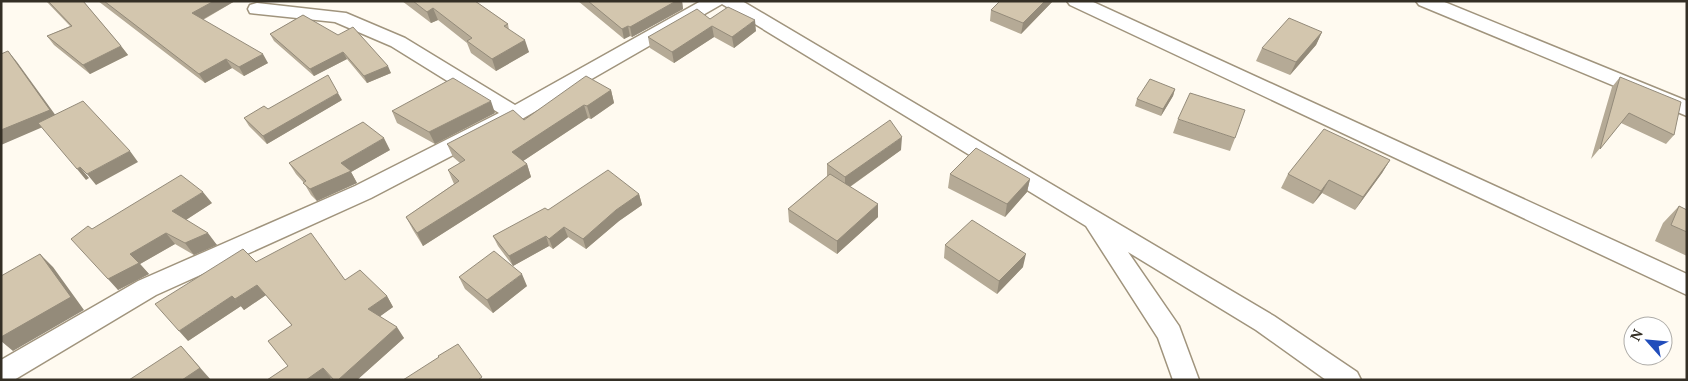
<svg xmlns="http://www.w3.org/2000/svg" width="1688" height="381" font-family="'PT Serif',serif">
  <style>
    .lines { fill: none; stroke-linecap: round; stroke-linejoin: round }
    .minor-casing { stroke: #a0947d; stroke-width: 3 }
    .minor { fill: #fff; fill-rule: evenodd }
    .wall { fill: #b5aa96 }
    .shaded-wall { fill: #948b7a }
    .building { fill: #d3c6ae; stroke: #948b7a }
  </style>
  <rect width="100%" height="100%" fill="#fffaf0"/>
  <g class="lines">
    <defs>
      <path id="minor" d="M701,1H742L1274,316L1357,372L1361,380H1326L1256,330L1128,252L1179,326L1199,380H1173L1158,338L1086,226L722,4L522,119L371,198L156,295L14,380H1V360L138,281L355,186L499,113L391,46L335,22L250,13L248,9L250,5L257,3L346,13L405,38L515,105Z
        M1067,1H1091L1687,274V295L1070,5Z
        M1416,1H1442L1687,101V116L1419,5Z"/>
    </defs>
    <use href="#minor" class="minor-casing"/>
    <use href="#minor" class="minor"/>
  </g>
  <path class="wall" d="M46,1H84V2L121,46L128,55L90,74L54,45L47,36L70,26Z
    M98,1H235L203,20L268,63L244,76L232,68L205,83Z
    M402,1H475L508,24L509,30L529,52L496,71L471,53L467,43L438,20L431,23Z
    M578,1H682L683,9L632,37L630,36L624,39Z
    M1053,1L1021,34L990,21L991,10Z
    M303,15L391,73L367,83L347,59L314,76L274,41L270,34Z
    M710,19L756,31L734,48L714,37L674,63L650,48L648,37Z
    M1322,32L1316,45L1290,75L1256,61L1262,48Z
    M1620,77L1674,135L1666,144L1621,123L1591,159L1612,87Z
    M1175,89L1173,96L1161,116L1135,106L1137,99Z
    M611,90L614,103L591,119L588,118L523,161L527,164L531,177L423,246L413,230L406,217L454,184L448,170L460,163L453,157L447,144L524,120Z
    M342,100L267,144L249,126L244,118Z
    M392,111L495,113L435,144L397,123Z
    M1178,119L1235,138L1230,151L1173,133Z
    M390,150L351,172L357,183L317,201L311,195L304,183L296,174L289,163Z
    M901,150L850,187L878,217L837,254L789,222L788,209L827,177V164Z
    M1390,160L1382,173L1355,210L1322,193L1313,204L1281,188L1288,174Z
    M950,174L1030,179L1027,192L1005,217L948,188Z
    M639,194L642,205L619,221L586,249L568,237L553,249L549,246L513,266L498,246L493,236L548,210Z
    M212,203L186,220L217,245L194,255L175,244L140,264L149,274L118,290L92,229Z
    M1679,206L1687,210V256L1655,241L1663,223Z
    M945,245L1023,267L997,294L944,258Z
    M256,262L345,280L387,296L393,307L380,316L404,338L357,380H332L331,378L329,380H267L288,366L268,341L292,326L266,295L244,310L241,306L188,341Z
    M459,277L527,286L493,313L465,289Z"/>
  <path class="shaded-wall" d="M214,1H235L198,22L192,13Z
    M676,1H682L683,9L632,37L630,27Z
    M1045,1H1053L1021,34L1023,23Z
    M433,8L438,20L431,23L427,12Z
    M755,20L756,31L734,48L732,37Z
    M628,26L630,36L624,39L622,29Z
    M712,26L714,37L674,63L672,52Z
    M1322,32L1316,45L1290,75L1296,62Z
    M525,40L529,52L496,71L492,59Z
    M121,46L128,55L90,74L83,65Z
    M8,51L17,62L59,120L1,145V130Z
    M343,52L347,59L314,76L310,69Z
    M263,54L268,63L244,76L239,67Z
    M226,59L232,68L205,83L199,74Z
    M388,66L391,73L367,83L364,76Z
    M1175,89L1173,96L1161,116L1163,109Z
    M611,90L614,103L591,119L587,106Z
    M338,93L342,100L267,144L263,136Z
    M491,101L495,113L435,144L429,132Z
    M584,105L588,118L517,165L512,152Z
    M902,137L901,150L845,190V177Z
    M384,138L390,150L351,172L357,183L317,201L310,189L341,163Z
    M130,151L138,162L96,185L87,174Z
    M1390,160L1382,173L1355,210L1363,197Z
    M527,164L531,177L423,246L417,233Z
    M80,167L89,178L86,180L77,169Z
    M1030,179L1027,192L1005,217L1007,204Z
    M1329,180L1322,193L1313,204L1321,191Z
    M203,192L212,203L181,223L172,211Z
    M639,194L642,205L619,221L586,249L583,239L616,210Z
    M878,204V217L837,254V241Z
    M564,227L568,237L553,249L549,239Z
    M166,233L175,244L140,264L149,274L118,290L108,279L130,254Z
    M208,233L217,245L194,255L185,243Z
    M546,236L549,246L513,266L509,256Z
    M40,254L53,267L84,310L13,351L1,341V337Z
    M1026,254L1023,267L997,294L999,281Z
    M522,274L527,286L493,313L487,300Z
    M257,285L266,295L244,310L235,299Z
    M232,296L241,306L188,341L179,331Z
    M387,296L393,307L375,320L368,309Z
    M397,327L404,338L357,380H338Z
    M181,346L211,380H182Z
    M323,368L331,378L329,380H306Z"/>
  <path class="building" d="M48,1H83L121,46L83,65L47,36L72,26Z
    M104,1H214L192,13L263,54L239,67L226,59L199,74Z
    M413,1H475L508,24L504,26L525,40L492,59L467,41L472,38L433,8L427,12Z
    M588,1H676L630,27L628,26L622,29Z
    M1000,1H1045L1023,23L991,10Z
    M728,7L755,20L732,37L712,26L672,52L648,37L697,9L710,19Z
    M303,15L338,35L353,27L388,66L364,76L343,52L310,69L270,34Z
    M1289,18L1322,32L1296,62L1262,48Z
    M8,51L50,110L1,130V54Z
    M328,75L338,93L263,136L244,118L264,106L268,109Z
    M586,76L611,90L587,106L584,105L512,152L527,164L417,233L406,217L459,181L448,170L465,160L447,144L513,110L524,120Z
    M1620,77L1681,102L1674,135L1629,113L1600,149Z
    M453,78L491,101L429,132L392,111Z
    M1150,79L1175,89L1163,109L1137,99Z
    M1190,93L1245,110L1235,138L1178,119Z
    M83,101L130,151L87,174L80,167L77,169L38,123Z
    M890,120L902,137L845,177L827,164Z
    M363,122L384,138L341,163L351,171L310,189L303,183L306,181L289,163Z
    M1324,129L1390,160L1363,197L1329,180L1321,191L1288,174Z
    M976,148L1030,179L1007,204L950,174Z
    M608,170L639,194L616,210L583,239L564,227L549,239L546,236L509,256L493,236L545,208L548,210Z
    M830,174L878,204L837,241L788,209Z
    M181,175L203,192L172,211L208,233L185,243L166,233L130,254L139,263L108,279L71,239L88,226L92,229Z
    M1679,206L1687,210V232L1671,225Z
    M972,220L1026,254L999,281L945,245Z
    M311,233L345,280L360,270L387,296L368,309L397,327L338,380H334L323,368L306,380H267L288,366L268,341L292,325L257,285L235,299L232,296L179,331L155,304L243,249L256,262Z
    M494,251L522,274L487,300L459,277Z
    M40,254L71,297L1,337V276Z
    M458,344L482,377L478,380H403L439,357L438,356Z
    M181,346L200,368L182,380H129Z"/>
  <rect width="1688" height="381" fill="none" stroke="#342f25" stroke-width="5"/>
  <g transform="translate(1648 341) rotate(297)"><circle r="24" fill="#ffffff" stroke="#aeaca8"/>
  <path d="M0-4L9 19L0 12L-9 19Z" fill="#214dbb"/>
  <text y="-8" font-size="14" font-weight="bold" text-anchor="middle" fill="#342f25">N</text>
  </g>
</svg>
